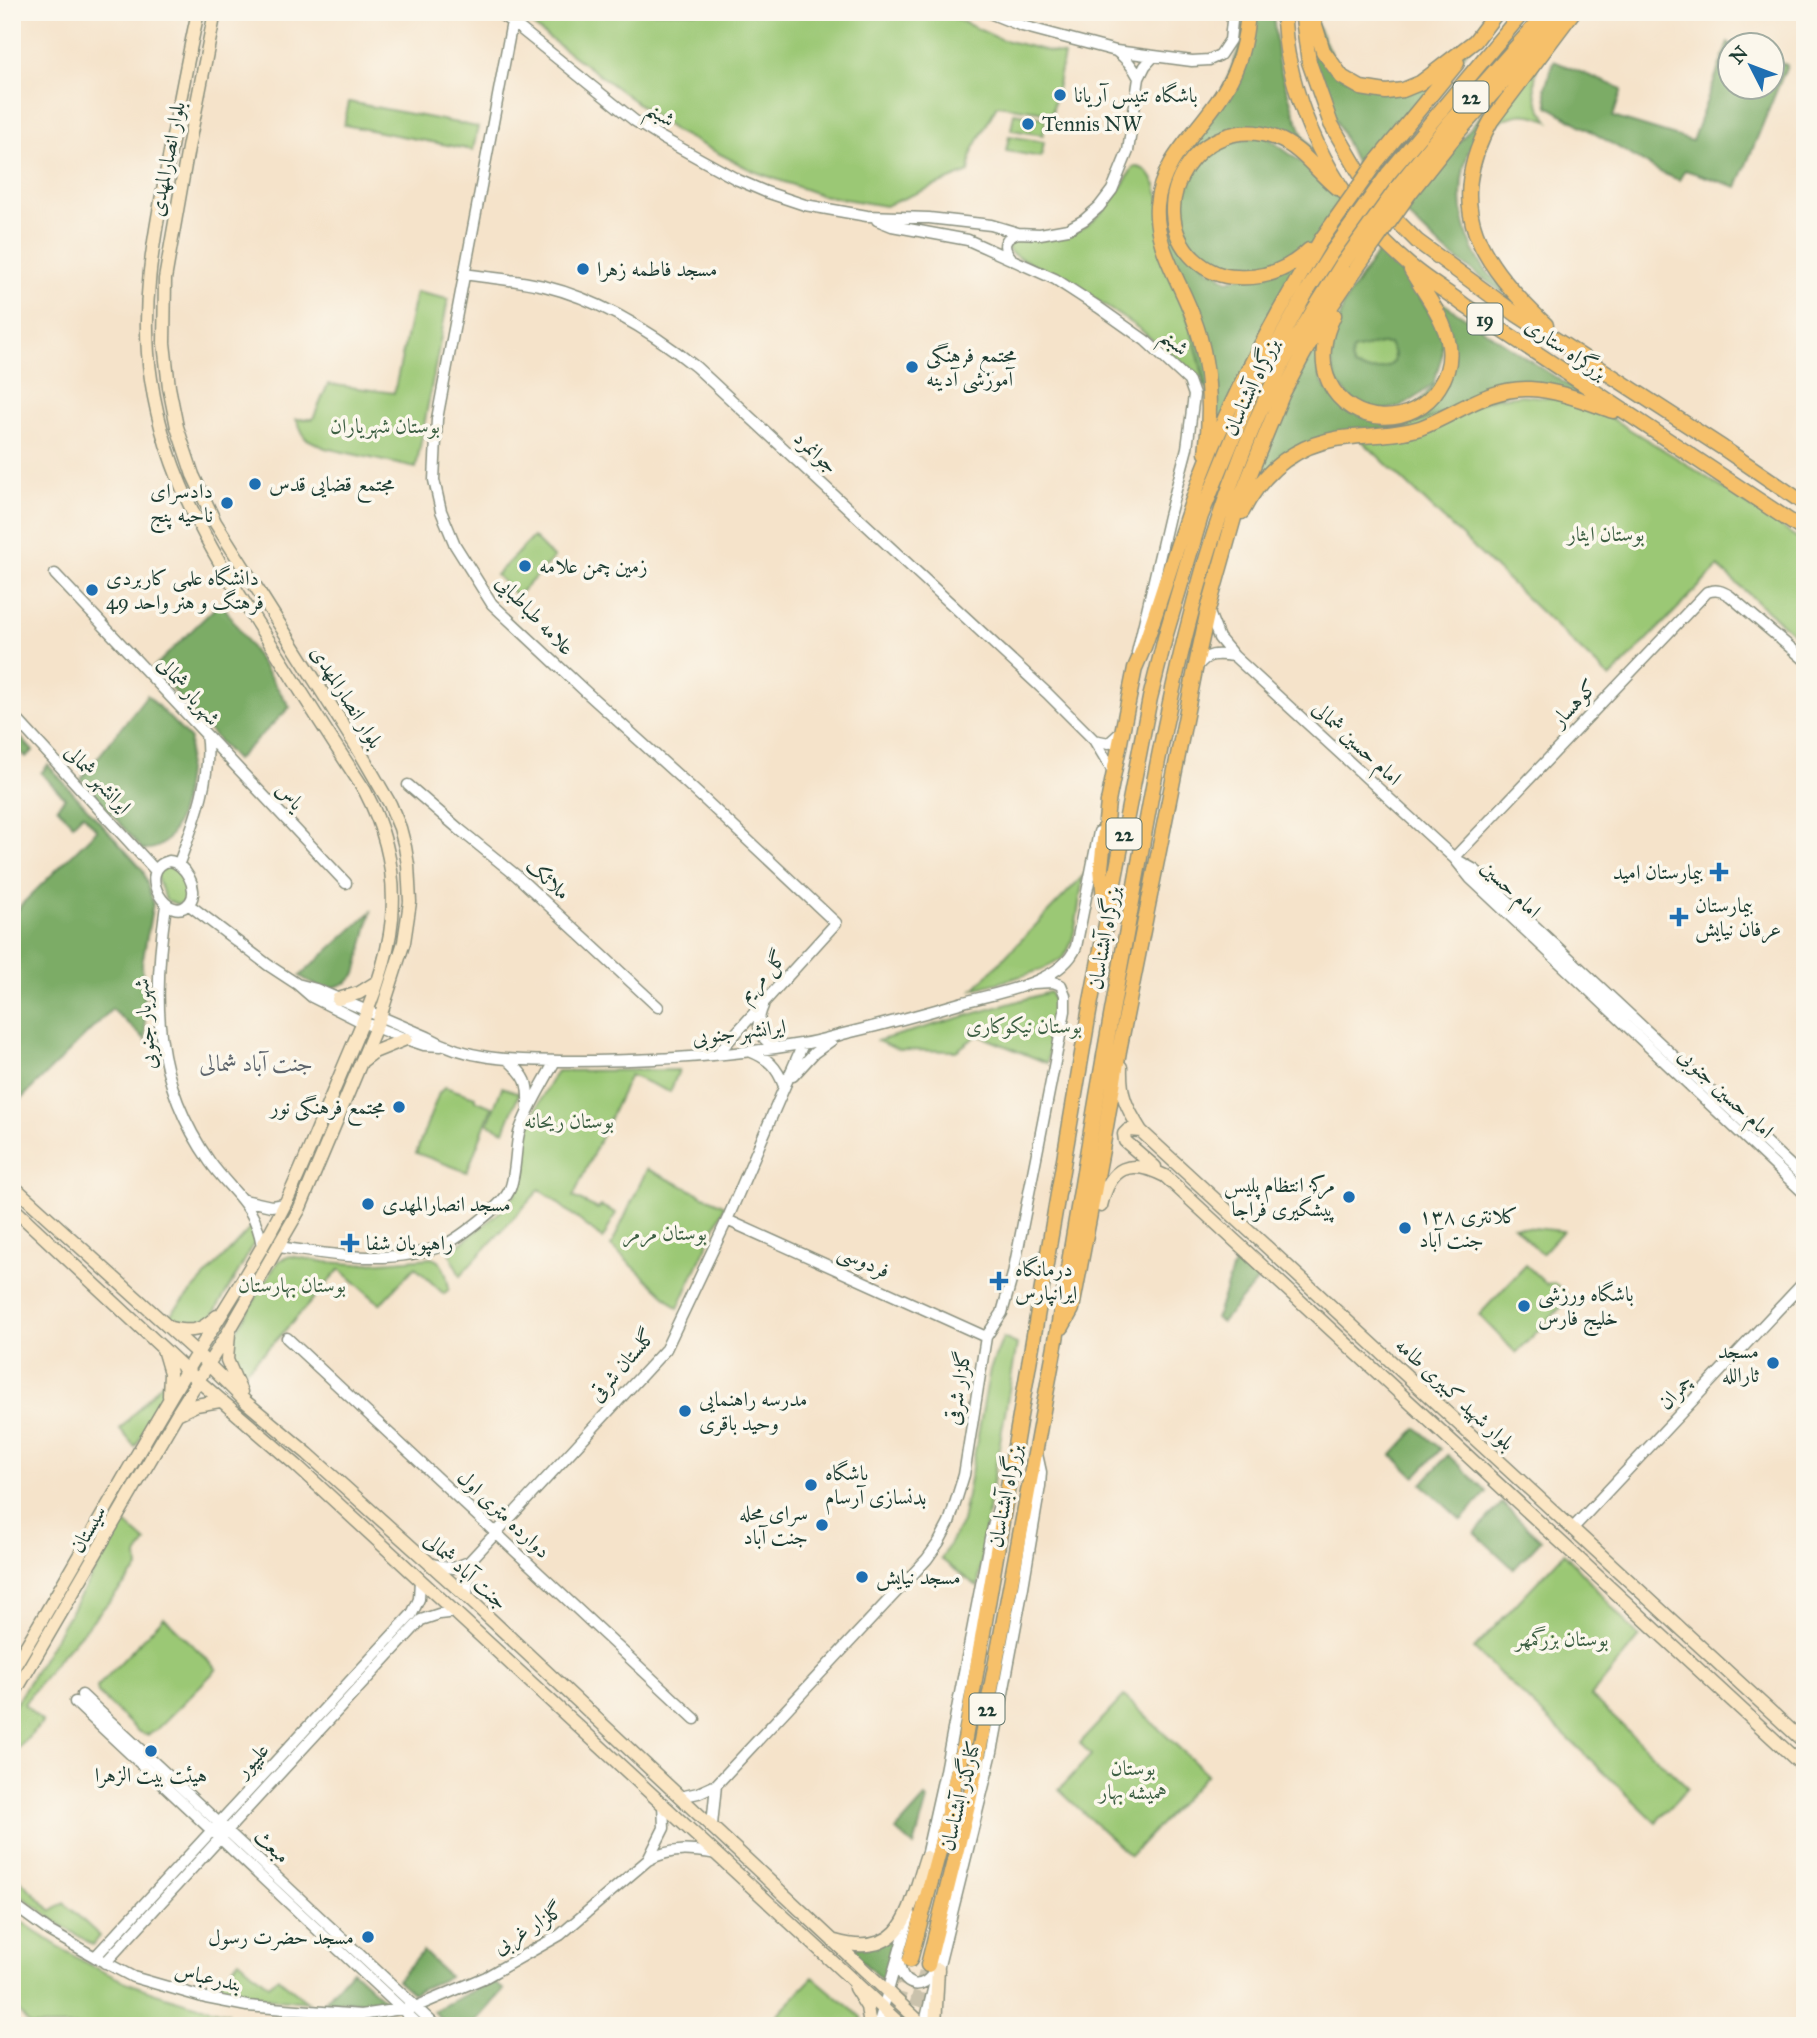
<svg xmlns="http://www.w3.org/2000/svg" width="1817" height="2038" font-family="'IM FELL Great Primer',Amiri,serif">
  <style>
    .green { fill: #9bc875; stroke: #5d8254; stroke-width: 2 }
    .forest { fill: #7cac66; stroke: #4e744d; stroke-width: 2; fill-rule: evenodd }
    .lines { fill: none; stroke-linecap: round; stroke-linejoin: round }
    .trunk-tunnel { stroke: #cac2ac; stroke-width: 14; stroke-dasharray: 14 7; stroke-linecap: butt }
    .tertiary-casing { stroke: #8a907f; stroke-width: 13 }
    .secondary-casing { stroke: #8a907f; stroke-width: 15 }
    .trunk-casing { stroke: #8a907f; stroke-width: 17 }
    .tertiary { stroke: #fff; stroke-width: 10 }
    .secondary { stroke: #fbe6c4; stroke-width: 12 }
    .trunk { stroke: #f6c06b; stroke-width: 14 }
    .trunk-bridge-casing { stroke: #8a907f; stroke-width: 17; stroke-linecap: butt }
    .trunk-bridge { stroke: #f6c06b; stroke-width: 14 }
    .poi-dot { fill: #1f6fb2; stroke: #fbf7ec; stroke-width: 2.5 }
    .labels { text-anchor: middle; stroke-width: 7; stroke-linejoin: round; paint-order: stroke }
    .shield { fill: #fbf7ec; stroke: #61756b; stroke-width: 2 }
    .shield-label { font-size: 19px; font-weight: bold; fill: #1f3d34 }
    .poi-label { font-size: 21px; fill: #1f3d34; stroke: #fbf7ec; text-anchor: start }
    .street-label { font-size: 21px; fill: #1f3d34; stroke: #fbf7ec }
    .park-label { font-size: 21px; fill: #3e6044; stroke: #fbf7ec }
    .neighbourhood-label { font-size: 23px; fill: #60676e; stroke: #fbf7ec }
  </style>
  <rect width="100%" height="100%" fill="#fbf7ec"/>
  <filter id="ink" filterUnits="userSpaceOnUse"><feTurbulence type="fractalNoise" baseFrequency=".0143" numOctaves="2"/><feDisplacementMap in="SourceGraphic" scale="14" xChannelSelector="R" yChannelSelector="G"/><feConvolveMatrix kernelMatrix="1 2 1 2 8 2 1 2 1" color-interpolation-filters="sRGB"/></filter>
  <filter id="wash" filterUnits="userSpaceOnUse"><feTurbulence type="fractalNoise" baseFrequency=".00686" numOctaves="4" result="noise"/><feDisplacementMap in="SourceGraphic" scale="28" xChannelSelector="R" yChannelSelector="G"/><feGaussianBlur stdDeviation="1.57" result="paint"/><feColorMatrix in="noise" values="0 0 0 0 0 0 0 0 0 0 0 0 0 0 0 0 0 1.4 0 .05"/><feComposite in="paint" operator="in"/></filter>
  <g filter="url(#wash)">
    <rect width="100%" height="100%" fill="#f5e3ca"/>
    <path class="green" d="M514,12H941L1000,39L1064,55L1052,113L997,105L972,152L969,172L885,206L821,195L753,171L675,131Z
      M1538,62C1532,89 1533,98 1549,121C1524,110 1513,114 1490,126Z
      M349,102L478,127L473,150L344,125Z
      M1014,113L1046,118L1043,135L1011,130Z
      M1009,136L1044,142L1041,157L1006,151Z
      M1133,167C1146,166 1150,175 1156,185L1193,327L1205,387L1141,330L1093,298L1039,267L1012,254L1008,249L1010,239C1023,234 1040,240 1054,238C1093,233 1116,199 1133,167Z
      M416,292L448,299L416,468L325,448L305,438L296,419H313L328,384L394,393Z
      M1380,344H1389L1393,349L1394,362C1383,372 1368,373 1354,367L1351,360V350Z
      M1522,395L1562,399L1604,414L1682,461L1805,543V644L1718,567L1610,678L1361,440L1497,398Z
      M533,537L554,558L517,596L496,575Z
      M176,864L190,889L187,900L178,905L166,900L157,878L158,870Z
      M1083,876C1080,895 1076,942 1065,955C1053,971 994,983 974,989Z
      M1050,992L1057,1007L1047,1063L978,1035L956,1051L899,1050L877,1041Z
      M679,1070L670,1092L630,1075L573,1197L598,1209L601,1206L616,1213L603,1239L540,1189L460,1276L449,1252C467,1238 499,1216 512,1199C523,1183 519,1158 524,1140C531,1115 544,1093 557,1071Z
      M445,1087L475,1097V1100L492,1107L467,1172L416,1153L439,1093Z
      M502,1087L519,1093L504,1131L488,1124Z
      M647,1169L725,1206L678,1308L611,1246Z
      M254,1224L257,1239L212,1317L199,1326L174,1323L167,1318Z
      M1514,1226L1563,1231L1542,1254Z
      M290,1256L326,1262L356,1264L431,1258C445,1261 447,1277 449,1289L444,1294L415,1267L380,1304L340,1269L281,1335L238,1378L230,1355L235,1333L278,1261Z
      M1526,1265L1547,1285L1554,1283L1570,1298L1516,1353L1479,1315Z
      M1003,1338L1017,1344L989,1505L978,1587L941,1559L962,1522L990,1369Z
      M167,1377L168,1392L135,1447L120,1429Z
      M124,1522L146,1542L137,1556L138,1569L54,1664L24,1704L43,1722L12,1755V1710Z
      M1564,1553L1639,1637L1591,1696L1688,1788L1656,1822L1474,1649Z
      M164,1617L217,1669L155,1731L148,1735L139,1732L98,1693L97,1687Z
      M1124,1696L1207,1774L1130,1856L1059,1790L1091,1755L1080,1743Z
      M12,1872L52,1911L64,1903L100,1936L93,1945L61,1925L12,1889Z
      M12,1915C36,1931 59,1949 85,1962C129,1987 178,2001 227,2013L215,2026H30L12,2003Z
      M239,1960L268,1985L278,1978L308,2002L266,1998L215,1988Z
      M813,1977L861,2017L864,2026H766Z
      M231,2017L287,2022L283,2026H240Z"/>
    <path class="forest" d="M1252,12H1273L1278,62L1294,112L1303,135L1335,183L1304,150L1247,128L1181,167L1177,242L1228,281L1311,252L1212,443L1214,414L1166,238L1161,203L1171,170L1216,111Z
      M1311,12L1342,77L1403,90L1475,41L1363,179L1309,62Z
      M1728,43L1734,45L1730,46V88H1772V60L1787,65L1737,187L1685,170L1679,180L1662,173L1548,106L1545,88L1554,61L1622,89L1613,117L1692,141Z
      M1515,79C1482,118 1456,155 1462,209C1464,227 1469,243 1479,260C1488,275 1502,288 1514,301L1445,251L1403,211L1498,94Z
      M1264,135L1346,195L1321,240L1267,275L1209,271L1177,230L1182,174L1202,148Z
      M1381,247L1413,286L1436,322L1442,340V356L1433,384L1414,399L1402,406L1381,411L1367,409L1353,401L1336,381L1331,361L1335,335L1344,303ZM1380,344H1389L1395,355L1394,362C1383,372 1368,372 1354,367L1351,360L1352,350Z
      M1429,294L1595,403L1531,385L1400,428L1349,433L1255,480L1286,399L1322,336C1321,348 1318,363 1320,375C1328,410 1374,413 1402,420L1453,365Z
      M221,602L290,707L236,760L153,668Z
      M147,695L190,739C187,766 186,832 159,846C155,849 148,849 143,850L81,779Z
      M12,728L33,751L26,757L12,745Z
      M48,765L143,870L153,903L142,964L146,1040L112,1009L12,1108V919L21,905L97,830L83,814L73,824L57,807L65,798L41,773Z
      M371,912L356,974L348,982L325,991L300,976Z
      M1236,1258L1259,1279L1222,1322L1216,1318Z
      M1417,1428L1441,1449L1415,1477L1392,1455Z
      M1448,1455L1487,1492L1461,1520L1422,1484Z
      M1502,1503L1541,1540L1514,1569L1475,1533Z
      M925,1798L927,1800L914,1846L896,1830Z
      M902,1928L887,1982H884L850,1950Z
      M423,1951L449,1977L412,1993L397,1980Z
      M352,1970L385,2000L381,2002L325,2001Z
      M492,1981L504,1990L472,2026H449L433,2011Z"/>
  </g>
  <g filter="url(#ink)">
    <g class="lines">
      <path class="trunk-tunnel" d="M890,2026L910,1960
        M910,2026L928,1965"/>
      <defs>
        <path id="tertiary" d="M497,12L512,22L635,121L662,138L738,180L766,192L805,205L867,216L929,218L991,225L1018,233L1040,234L1068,229L1084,220L1099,207L1112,190L1128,151L1139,78L1145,66L1154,56
          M987,12L1022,26L1116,51L1192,61L1209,60L1220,55L1230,40L1233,12
          M512,22L437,419L434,480L441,511L455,545L492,604L586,692L704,799L836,923L717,1054
          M1116,51C1127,59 1133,66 1139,78
          M877,220L892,226L968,240L1055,279L1098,307L1146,341L1189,381L1194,395L1187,448L1169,516L1137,653
          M1011,258C1001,246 1004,238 1018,233
          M464,274C491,278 518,280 544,286C601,300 651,331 696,367L1047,693L1094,740L1114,773
          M55,574L346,883
          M1208,610L1219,638L1234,656L1454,858L1470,878L1805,1194
          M1197,667C1207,652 1218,654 1234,656
          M12,714L155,870
          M1094,740L1109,743L1121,732
          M408,785L459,829L517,876L658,1007
          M1454,858L1707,592C1717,589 1722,591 1730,596L1805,660
          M169,861C184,862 200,889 190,902C170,928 134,870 169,861Z
          M1459,861L1475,870L1805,1179
          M179,863C193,825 213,776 206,735
          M188,904L268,965L297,984L312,997L362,1022L406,1039L424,1045L441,1046
          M166,905C152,999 153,1081 210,1162C233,1194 255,1203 262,1246
          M297,984L316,989L428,1037C471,1062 519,1060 567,1061C645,1061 724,1057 801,1044C816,1042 832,1037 847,1033C885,1024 923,1014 960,1003C995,993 1061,984 1076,947L1099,832
          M763,1006C755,1024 758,1038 776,1047
          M749,1051C768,1058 777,1067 784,1086
          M508,1060C527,1077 529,1083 528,1108
          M793,1076L814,1053L832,1040
          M244,1200L271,1206L285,1204
          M727,1220L986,1337
          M279,1247C332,1255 392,1266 444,1245C457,1239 472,1227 483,1218C492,1210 504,1202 509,1191C516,1178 515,1149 519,1133C527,1108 543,1084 555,1061
          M287,1338L695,1719
          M1572,1529L1805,1281
          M431,1564L453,1568L469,1562L666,1349L727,1220L803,1044
          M467,1597L469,1562
          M82,1695L436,2026
          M75,1702L420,2026
          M680,1797L698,1793L716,1785L927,1559L939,1542L949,1523L964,1475L986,1337L1002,1313L1013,1274L1065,1011V995L1061,985L1053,982L1033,983
          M712,1825L716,1785
          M648,1860L664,1828L663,1803
          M924,1865L944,1776L990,1538L1000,1501
          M12,1904L49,1931L95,1957L133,1977L206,1998L247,2006L361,2015L415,2007L486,1977L560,1935L648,1860C672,1847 691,1850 717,1854
          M95,1957L412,1614L419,1599L420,1579
          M899,1962C901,1987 923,1993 935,1970
          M105,1963L421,1620L439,1614L456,1612
          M878,2026L910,1914
          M924,2026L992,1752L1023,1587L1040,1486L1041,1472L1037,1454"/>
        <path id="secondary" d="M338,999L359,993L378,981
          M361,1062L374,1052L406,1039
          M1121,1067C1120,1095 1126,1107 1141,1131L1805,1743
          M1141,1131L1128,1130L1124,1134L1125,1141L1155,1167
          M12,1185L197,1353L246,1402L308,1454L467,1597L924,2026
          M1101,1206C1110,1166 1130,1158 1165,1176L1805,1768
          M12,1207L186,1370L296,1465L902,2026
          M171,1328C193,1333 200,1331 217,1316
          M229,1333L227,1360L241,1392
          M163,1349L170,1373L169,1396
          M177,1414L196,1405L220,1401
          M12,1670C66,1581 116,1489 169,1400C207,1334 251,1272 285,1204C305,1163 321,1120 339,1078C360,1027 387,974 392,918C396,873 386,831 365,791C335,745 305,698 276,652C220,566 166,484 151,379C140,310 153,241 166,174C176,120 186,66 198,12
          M12,1697L177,1414L229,1331L299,1210L380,1017L404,942L410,902L408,865L405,847L400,828L390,804L360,752L215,522L193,475L177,427L169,387L164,343L165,279L188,148L215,12
          M835,1941C905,1961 909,1908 926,1857
          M855,1988L867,2007L870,2026
          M935,2026L938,1969"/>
        <path id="trunk" d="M1283,12C1285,28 1285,44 1289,60C1305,138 1347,212 1408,264C1425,279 1446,291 1464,305L1805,531
          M1302,12L1309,62L1331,124L1366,184L1390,214L1417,241L1516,314L1723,448L1805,504
          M1311,12L1323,51L1342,77L1361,88L1386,92L1403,90L1420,83L1432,74L1475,41L1497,12
          M1377,161L1457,63
          M1388,174L1523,12
          M1399,185L1450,122L1547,12
          M1409,194L1459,131L1556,22
          M1309,250C1289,269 1265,279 1237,277C1220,277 1206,270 1194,259C1139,205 1201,109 1276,138C1301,147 1317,172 1337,188
          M1334,315C1324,335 1319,361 1329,382C1350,427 1414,428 1439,387C1447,375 1451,361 1449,346C1445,318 1425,294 1411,270
          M1546,325C1481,263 1442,209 1491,121L1573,12
          M1206,453C1212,406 1210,361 1193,317C1180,281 1154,245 1157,206C1161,157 1203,129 1226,88C1240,65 1246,39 1248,12
          M1242,512C1265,467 1300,441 1351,437C1374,435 1397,435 1420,428C1457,414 1488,387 1530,389C1557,390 1587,402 1613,411
          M1105,909L1101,868L1108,802L1135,668L1144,647C1164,590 1181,531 1202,474C1233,391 1276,315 1321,240
          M1062,1327L1072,1309L1102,1150L1119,1051L1195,670L1208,610L1237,507L1262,444L1282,395L1303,355L1329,309L1356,269
          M910,1960L940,1848L965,1738L1091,1001L1150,698L1166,634L1201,516L1255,384L1306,293L1332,252
          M928,1965L970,1797L981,1741C1006,1607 1032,1474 1056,1340C1076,1221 1095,1102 1117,984C1155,782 1182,576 1270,389C1290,345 1318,304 1343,263
          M12,2018L18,2026"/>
      </defs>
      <use href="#tertiary" class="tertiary-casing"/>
      <use href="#secondary" class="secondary-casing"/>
      <use href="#trunk" class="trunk-casing"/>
      <use href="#tertiary" class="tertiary"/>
      <use href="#secondary" class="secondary"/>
      <use href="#trunk" class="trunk"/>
      <defs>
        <path id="trunk-bridge" d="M1321,240L1377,161
          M1332,252L1388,174
          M1343,263L1399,185
          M1356,269L1409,194"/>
      </defs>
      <use href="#trunk-bridge" class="trunk-bridge-casing"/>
      <use href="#trunk-bridge" class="trunk-bridge"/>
    </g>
  </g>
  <g class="poi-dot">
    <circle cx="1060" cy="95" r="7"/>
    <circle cx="1028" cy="124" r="7"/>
    <circle cx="583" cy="269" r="7"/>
    <circle cx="912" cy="367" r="7"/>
    <circle cx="255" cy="484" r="7"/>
    <circle cx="227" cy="503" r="7"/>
    <circle cx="525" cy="566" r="7"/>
    <circle cx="92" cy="590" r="7"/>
    <path d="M1715.5 861.5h7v7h7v7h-7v7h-7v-7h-7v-7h7z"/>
    <path d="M1675.5 906.5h7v7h7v7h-7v7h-7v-7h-7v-7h7z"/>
    <circle cx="399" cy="1107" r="7"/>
    <circle cx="1349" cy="1197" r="7"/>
    <circle cx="368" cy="1204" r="7"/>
    <circle cx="1405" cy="1228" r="7"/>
    <path d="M346.5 1232.5h7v7h7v7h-7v7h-7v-7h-7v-7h7z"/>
    <path d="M995.5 1270.5h7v7h7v7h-7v7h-7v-7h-7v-7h7z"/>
    <circle cx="1524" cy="1306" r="7"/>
    <circle cx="1773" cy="1363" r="7"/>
    <circle cx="685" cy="1411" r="7"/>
    <circle cx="811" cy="1485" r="7"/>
    <circle cx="822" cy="1525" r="7"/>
    <circle cx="862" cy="1577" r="7"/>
    <circle cx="151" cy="1751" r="7"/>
    <circle cx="368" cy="1937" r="7"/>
  </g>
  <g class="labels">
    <g class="shield">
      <rect x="1453.5" y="81.5" width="35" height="31" rx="5"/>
      <rect x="1467.5" y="303.5" width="35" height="31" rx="5"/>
      <rect x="1106.5" y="818.5" width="35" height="31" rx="5"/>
      <rect x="969.5" y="1693.5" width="35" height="31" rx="5"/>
    </g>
    <g class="shield-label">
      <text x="1471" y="104">22</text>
      <text x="1485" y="326">19</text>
      <text x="1124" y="841">22</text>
      <text x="987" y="1716">22</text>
    </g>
    <g class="poi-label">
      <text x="1074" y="102">باشگاه تنیس آریانا</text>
      <text x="1042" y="131">Tennis NW</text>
      <text x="597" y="276">مسجد فاطمه زهرا</text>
      <text x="926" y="362">مجتمع فرهنگی<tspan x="926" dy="24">آموزشی آدینه</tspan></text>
      <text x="269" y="491">مجتمع قضایی قدس</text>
      <text x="213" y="498" text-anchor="end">دادسرای<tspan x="213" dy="24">ناحیه پنج</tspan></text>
      <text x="539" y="573">زمین چمن علامه</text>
      <text x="106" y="585">دانشگاه علمی کاربردی<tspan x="106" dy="24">فرهتگ و هنر واحد 49</tspan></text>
      <text x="1703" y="879" text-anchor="end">بیمارستان امید</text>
      <text x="1695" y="912">بيمارستان<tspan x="1695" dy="24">عرفان نيايش</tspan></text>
      <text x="385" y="1114" text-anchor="end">مجتمع فرهنگی نور</text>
      <text x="1335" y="1192" text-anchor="end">مرکز انتظام پلیس<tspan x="1335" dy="24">پیشگیری فراجا</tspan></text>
      <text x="382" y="1211">مسجد انصارالمهدی</text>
      <text x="1419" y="1223">کلانتری ۱۳۸<tspan x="1419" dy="24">جنت آباد</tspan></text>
      <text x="366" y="1250">راهپویان شفا</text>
      <text x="1015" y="1276">درمانگاه<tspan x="1015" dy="24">ایرانپارس</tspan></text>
      <text x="1538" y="1301">باشگاه ورزشی<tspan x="1538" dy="24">خلیج فارس</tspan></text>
      <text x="1759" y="1358" text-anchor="end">مسجد<tspan x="1759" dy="24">ثارالله</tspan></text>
      <text x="699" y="1406">مدرسه راهنمایی<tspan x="699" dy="24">وحید باقری</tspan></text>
      <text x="825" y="1480">باشگاه<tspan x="825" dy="24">بدنسازی آرسام</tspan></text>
      <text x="808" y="1520" text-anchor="end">سرای محله<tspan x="808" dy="24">جنت آباد</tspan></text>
      <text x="876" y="1584">مسجد نیایش</text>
      <text x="151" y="1782" text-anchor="middle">هیئت بیت الزهرا</text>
      <text x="354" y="1944" text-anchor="end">مسجد حضرت رسول</text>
    </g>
    <g class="street-label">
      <text transform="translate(661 114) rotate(33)" y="7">شبنم</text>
      <text transform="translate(167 159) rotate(-79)" y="7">بلوار انصارالمهدی</text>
      <text transform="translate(1175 342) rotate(41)" y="7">شبنم</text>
      <text transform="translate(1566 349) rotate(34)" y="7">بزرگراه ستاری</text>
      <text transform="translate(1251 387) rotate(-65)" y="7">بزرگراه آبشناسان</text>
      <text transform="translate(816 452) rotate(43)" y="7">جوانمرد</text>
      <text transform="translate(535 615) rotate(46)" y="7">علامه طباطبایی</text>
      <text transform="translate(189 691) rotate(49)" y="7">شهریار شمالی</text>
      <text transform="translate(347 697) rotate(58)" y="7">بلوار انصارالمهدی</text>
      <text transform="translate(1574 703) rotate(-47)" y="7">کوهسار</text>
      <text transform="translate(1357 743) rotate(43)" y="7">امام حسین شمالی</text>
      <text transform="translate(98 779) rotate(47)" y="7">ایرانشهر شمالی</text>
      <text transform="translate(290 796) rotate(47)" y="7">یاس</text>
      <text transform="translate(548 879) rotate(42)" y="7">ملائک</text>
      <text transform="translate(1511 889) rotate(44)" y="7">امام حسین</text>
      <text transform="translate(1104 938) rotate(-80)" y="7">بزرگراه آبشناسان</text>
      <text transform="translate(762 976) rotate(-48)" y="7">گل مریم</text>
      <text transform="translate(145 1024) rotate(-95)" y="7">شهریار جنوبی</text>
      <text transform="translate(739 1032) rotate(-7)" y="7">ایرانشهر جنوبی</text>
      <text transform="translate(1726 1093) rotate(43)" y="7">امام حسین جنوبی</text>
      <text transform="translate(864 1261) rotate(24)" y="7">فردوسی</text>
      <text transform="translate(622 1365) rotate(-49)" y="7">گلستان شرقی</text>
      <text transform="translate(958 1388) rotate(-81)" y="7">گلزار شرقی</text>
      <text transform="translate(1675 1392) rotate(-47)" y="7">چمران</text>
      <text transform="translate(1455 1394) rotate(43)" y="7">بلوار شهید کبیری طامه</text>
      <text transform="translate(1005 1496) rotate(-79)" y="7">بزرگراه آبشناسان</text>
      <text transform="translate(504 1514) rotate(43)" y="7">دوارده متری اول</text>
      <text transform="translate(88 1529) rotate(-60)" y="7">سیستان</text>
      <text transform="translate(466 1571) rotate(42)" y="7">جنت آباد شمالی</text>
      <text transform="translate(252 1760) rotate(-47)" y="7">علیپور</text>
      <text transform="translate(960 1796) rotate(-76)" y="7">کنارگذر آبشناسان</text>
      <text transform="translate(272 1846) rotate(43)" y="7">مبعث</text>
      <text transform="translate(528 1928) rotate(-32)" y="7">گلزار غربی</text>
      <text transform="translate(208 1977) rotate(13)" y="7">بندرعباس</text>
    </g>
    <g class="park-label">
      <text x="385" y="433">بوستان شهریاران</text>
      <text x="1606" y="541">بوستان ایثار</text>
      <text x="1024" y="1033">بوستان نیکوکاری</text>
      <text x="569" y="1128">بوستان ریحانه</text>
      <text x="665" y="1240">بوستان مرمر</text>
      <text x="292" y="1292">بوستان بهارستان</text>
      <text x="1562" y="1646">بوستان بزرگمهر</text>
      <text x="1133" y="1775">بوستان<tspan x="1133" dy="24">همیشه بهار</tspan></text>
    </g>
    <g class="neighbourhood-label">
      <text x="256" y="1071">جنت‌ آباد شمالی</text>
    </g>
  </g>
  <rect width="1817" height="2038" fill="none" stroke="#fbf7ec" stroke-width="42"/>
  <g transform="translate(1751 66) rotate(312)"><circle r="33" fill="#fbf7ec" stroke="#a3ada2" stroke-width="2"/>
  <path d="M0-5L12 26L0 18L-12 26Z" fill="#1f6fb2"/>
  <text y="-10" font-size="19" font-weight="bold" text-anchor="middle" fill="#1f3d34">N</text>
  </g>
</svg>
